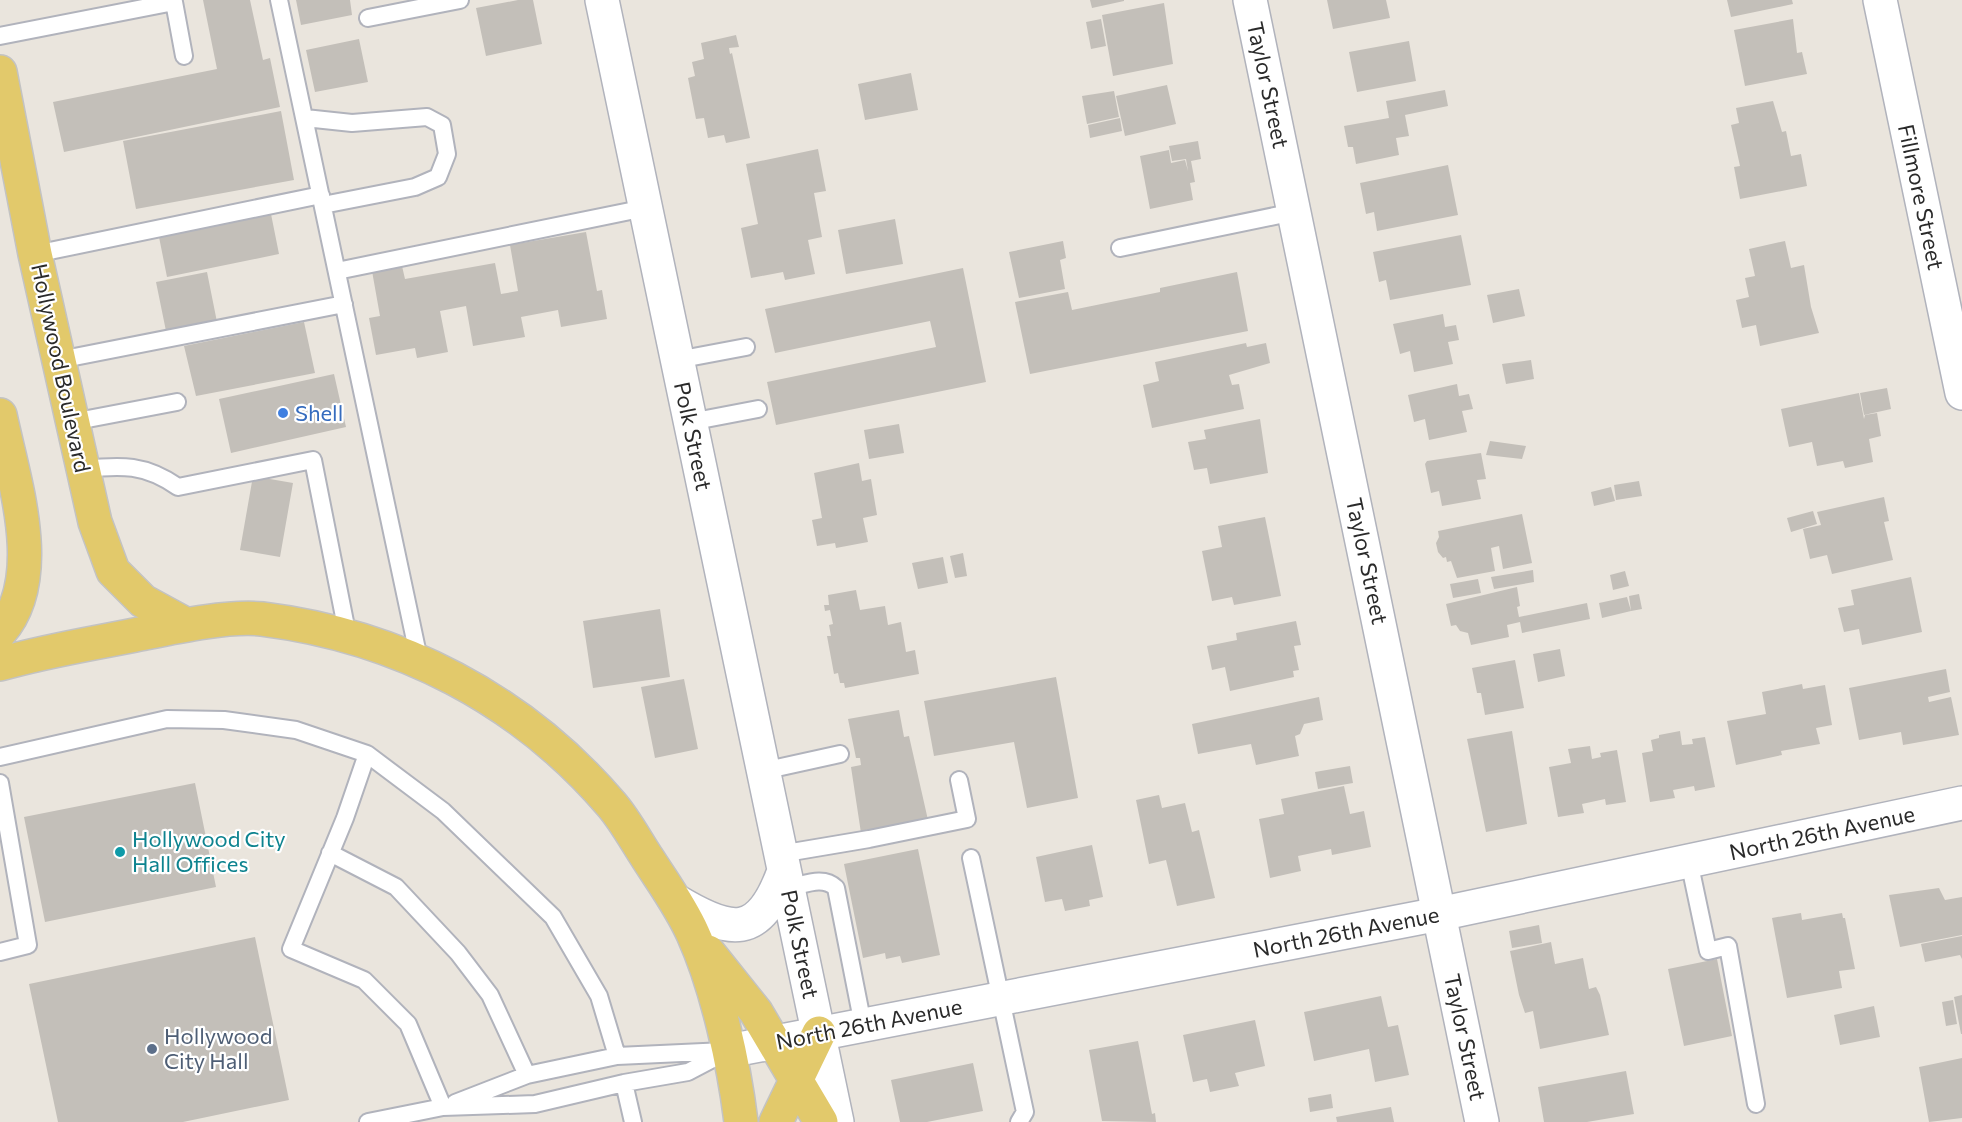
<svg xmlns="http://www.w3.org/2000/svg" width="1962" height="1122" font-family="Commissioner,sans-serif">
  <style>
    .building { fill: #c3bfb9 }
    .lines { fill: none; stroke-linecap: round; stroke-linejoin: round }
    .lane-casing { stroke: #b1b3bc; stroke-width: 20 }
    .street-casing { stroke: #b1b3bc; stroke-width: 36 }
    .secondary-casing { stroke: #b1b3bc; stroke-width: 36 }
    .primary-casing { stroke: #c3c3c3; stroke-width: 36 }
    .lane { stroke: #fff; stroke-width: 16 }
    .street { stroke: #fff; stroke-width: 33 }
    .secondary { stroke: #fff; stroke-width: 33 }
    .primary { stroke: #e2c96b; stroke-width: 33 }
    .shop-dot { fill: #3f7fe0; stroke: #fff; stroke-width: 2 }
    .culture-dot { fill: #0f9aa8; stroke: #fff; stroke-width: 2 }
    .service-dot { fill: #5c6f8a; stroke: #fff; stroke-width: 2 }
    .labels { text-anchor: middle; stroke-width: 4.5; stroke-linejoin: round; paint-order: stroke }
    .street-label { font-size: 22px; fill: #2a2a2a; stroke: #fff }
    .shop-label { font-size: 22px; fill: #366cbe; stroke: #fff; text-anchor: start }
    .culture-label { font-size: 22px; fill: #0d838f; stroke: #fff; text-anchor: start }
    .service-label { font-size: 22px; fill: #4e5e75; stroke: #fff; text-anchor: start }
  </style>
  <rect width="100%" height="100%" fill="#eae5dd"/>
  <path class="building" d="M203,0H250L263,60L270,58L280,107L64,152L53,102L217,69Z
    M296,0H350L352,15L301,25Z
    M518,0H533L542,44L486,56L476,8Z
    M1090,0H1124V1L1092,8Z
    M1327,0H1386L1390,18L1333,29Z
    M1727,0H1792L1793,4L1731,17Z
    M1164,3L1173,64L1113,76L1102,15Z
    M1101,19L1106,46L1091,49L1086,22Z
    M1793,19L1797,53L1802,52L1807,74L1745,86L1734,30Z
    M736,35L739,47L729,48L730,54L732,53L750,138L726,143L724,135L708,138L704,118L696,119L688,78L695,76L692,62L704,59L701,43Z
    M359,39L368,82L315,92L306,50Z
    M1409,41L1416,81L1357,92L1349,52Z
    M911,73L918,110L865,120L858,84Z
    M1167,85L1176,124L1125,136L1116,96Z
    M1445,90L1448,106L1405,115L1409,136L1396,138L1399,155L1356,164L1353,147H1348L1344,126L1389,118L1386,101Z
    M1114,91L1119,117L1087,124L1082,96Z
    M1773,101L1782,132L1786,131L1791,156L1801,154L1807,186L1740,199L1734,167L1740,166L1731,125L1739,123L1736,108Z
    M281,111L294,180L136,209L123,141Z
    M1120,118L1122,131L1090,138L1088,125Z
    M1198,141L1201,159L1191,161L1195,182L1190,183L1193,200L1150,209L1140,156L1169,150L1171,163L1185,160L1188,171L1186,159L1172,161L1169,146Z
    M818,149L826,191L814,193L822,237L808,240L815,274L785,280L783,272L751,278L741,228L758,224L746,164Z
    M1448,165L1458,215L1377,231L1374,212L1366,214L1360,183Z
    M271,214L279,254L167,277L159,237Z
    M895,219L903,264L846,274L838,230Z
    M586,232L597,291L602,290L607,319L561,327L558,310L521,317L525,337L473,346L466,306L440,311L448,352L417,358L415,348L376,355L369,318L380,316L372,271L402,266L405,279L495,263L501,294L518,291L510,245Z
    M1461,235L1471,285L1390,300L1386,280L1379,282L1373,252Z
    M1063,241L1066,258L1060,260L1065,289L1019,298L1009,252Z
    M1785,241L1791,268L1804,265L1811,307L1819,333L1760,346L1756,325L1742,328L1736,300L1749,297L1745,278L1755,276L1749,249Z
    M963,268L986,382L776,425L767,382L936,347L930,321L775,353L765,309Z
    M207,272L217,322L166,331L156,282Z
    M1237,272L1248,331L1030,374L1015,302L1068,292L1072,310L1160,292V288Z
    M1519,289L1525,316L1493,323L1487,295Z
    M1443,314L1445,327L1456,325L1459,340L1448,342L1453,364L1414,372L1410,351L1400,354L1393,324Z
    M304,322L315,373L196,396L184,346Z
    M1246,343L1247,347L1266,343L1270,363L1229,375L1232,385L1239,384L1244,409L1152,428L1143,385L1159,381L1155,362Z
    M1531,360L1534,379L1506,384L1502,364Z
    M334,374L346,427L231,453L219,399Z
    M1457,384L1459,396L1469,394L1473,409L1462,411L1467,432L1429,440L1425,419L1414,422L1408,395Z
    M1887,388L1891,409L1864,415L1860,393Z
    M1859,393L1864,419L1865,415L1877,413L1881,436L1869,439L1873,462L1845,468L1843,461L1817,466L1812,442L1789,447L1781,409Z
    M1260,419L1268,473L1210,484L1207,468L1194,470L1188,442L1206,439L1204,430Z
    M899,424L904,453L869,459L864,430Z
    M1490,441L1526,446L1522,459L1486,455Z
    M1481,453L1486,479L1477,480L1481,499L1442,506L1439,491L1431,493L1425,464L1427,461Z
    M859,463L862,481L871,479L877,515L863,518L868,542L836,548L835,543L817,546L812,520L822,518L814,473Z
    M253,476L293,483L280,557L240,550Z
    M1639,481L1642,496L1616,500L1614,485Z
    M1611,487L1615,501L1594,506L1591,492Z
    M1884,497L1889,521L1884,522L1893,560L1832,574L1827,555L1810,559L1803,529L1821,525L1817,512Z
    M1813,511L1817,524L1791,532L1787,518Z
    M1522,514L1532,563L1503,569L1499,546L1491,548L1495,571L1457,578L1451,561L1447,562L1446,557L1443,558L1438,552L1436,543L1439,537L1438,531Z
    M1265,517L1281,596L1234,605L1232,597L1212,601L1202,551L1222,547L1218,526Z
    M963,553L967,576L955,578L950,556Z
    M943,557L948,583L918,589L912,563Z
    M1533,570L1534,582L1494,589L1491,577Z
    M1625,571L1629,586L1613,590L1610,575Z
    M1911,577L1922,632L1862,645L1859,629L1844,632L1838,608L1854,605L1851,590Z
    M1478,579L1481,593L1453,598L1450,584Z
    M1517,587L1520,606L1517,607L1519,617L1587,603L1590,619L1522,633L1520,622L1507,625L1509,637L1471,645L1468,633L1460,631L1456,625L1451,626L1446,604Z
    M856,590L860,610L885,606L888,625L901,622L906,652L915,650L919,674L845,688L844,683H840L838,673L834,674L827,636H831L829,625L833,624L830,610L825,611L824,605H829L828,595Z
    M1639,594L1642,609L1631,611L1629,596Z
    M1627,597L1631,611L1602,618L1599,603Z
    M660,609L670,677L593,688L583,621Z
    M1296,621L1301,645L1294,646L1299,670L1293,671L1294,677L1230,691L1225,667L1212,670L1207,646L1237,640L1236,633Z
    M1560,649L1565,676L1538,682L1533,654Z
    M1515,660L1524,708L1485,715L1481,693H1477L1472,668Z
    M1946,669L1950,692L1928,697L1929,702L1951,697L1959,735L1903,745L1901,732L1859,740L1849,688Z
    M1056,677L1078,798L1027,808L1014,742L934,756L924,701Z
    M684,679L698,749L655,758L641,687Z
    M1802,684L1803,689L1825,685L1832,725L1816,728L1820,744L1781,751L1782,755L1736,765L1727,721L1766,714L1762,692Z
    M1319,697L1323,720L1304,724L1300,734L1295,736L1299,756L1256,765L1251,744L1198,754L1192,724Z
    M899,710L904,737L909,736L928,820L861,833L851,767L861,765L860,758H856L848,719Z
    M1512,731L1527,824L1486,832L1467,739Z
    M1680,731L1682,745L1693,744L1692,739L1705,737L1715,787L1695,791L1694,786L1673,790L1675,798L1650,802L1642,753L1653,751L1651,740L1659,738V735Z
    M1590,746L1592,759L1601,757L1600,753L1617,750L1626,802L1606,805L1605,799L1582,804L1584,813L1558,817L1549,767L1571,763L1568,749Z
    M1350,766L1353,783L1318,789L1315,772Z
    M195,783L216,887L45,922L24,817Z
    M1344,786L1350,814L1364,811L1371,847L1332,855L1331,849L1298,856L1301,871L1270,878L1259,819L1284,814L1281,799Z
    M1159,795L1162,808L1185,803L1192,832L1199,830L1215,898L1177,906L1166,860L1149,864L1136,800Z
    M1092,845L1103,897L1089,900L1090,906L1065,911L1062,899L1045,902L1036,857Z
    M918,849L940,955L902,963L900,956L886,959L885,953L863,958L844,864Z
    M1939,888L1945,900L1962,897V935L1900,947L1889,895Z
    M1801,913L1802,920L1842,913L1843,918H1845L1855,969L1839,971L1842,988L1787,998L1772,918Z
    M1539,925L1542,943L1512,948L1509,931Z
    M1962,936V959L1960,955L1925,962L1921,944Z
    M255,937L289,1100L183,1122H58L29,984Z
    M1551,942L1555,964L1583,958L1589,989L1596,987L1600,995L1609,1035L1540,1049L1533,1011L1525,1013L1519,995L1510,951Z
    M1717,959L1732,1036L1684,1046L1668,969Z
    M1962,995V1034H1961L1954,997Z
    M1381,996L1388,1027L1398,1025L1409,1075L1375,1082L1369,1049L1314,1061L1304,1012Z
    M1953,1000L1957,1024L1946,1026L1942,1002Z
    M1874,1006L1880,1037L1840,1045L1834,1015Z
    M1255,1020L1265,1066L1235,1073L1239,1086L1210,1092L1207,1079L1193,1082L1183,1035Z
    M1138,1041L1152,1114L1155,1113L1156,1122L1102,1121L1089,1050Z
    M1962,1058V1118L1929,1122L1919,1067Z
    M973,1063L983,1111L927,1122H900L891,1080Z
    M1626,1071L1634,1114L1587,1122H1544L1538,1087Z
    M1331,1094L1333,1108L1310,1112L1308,1098Z
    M1391,1107L1394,1122H1337L1336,1117Z"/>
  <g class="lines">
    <defs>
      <path id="lane" d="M279,0L419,659
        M368,18L460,0
        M0,36L174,2L184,56
        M305,118L352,123L427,117L442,125L447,154L438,177L415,187L323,205
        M1120,248L1294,212
        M35,254L321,195
        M337,271L645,208
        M59,360L344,304
        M677,360L746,347
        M72,422L177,402
        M690,422L758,409
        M83,469C122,465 145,464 178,487L313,460L348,637
        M367,754L443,811L553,917L599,996L617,1056
        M0,757L167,719L224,720L296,730L367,754L345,818L291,949L364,980L408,1024L443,1107
        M763,771L840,754
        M0,783L28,945L0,952
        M330,853L396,887L458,953L490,995L527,1075
        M780,854L869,839L967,819L959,780
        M971,858L1025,1112L1019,1122
        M1689,861L1708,951L1728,946L1756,1104
        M787,888C804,885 823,875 836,888L863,1025
        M624,1083L633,1122
        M455,1103L527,1075L617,1056L725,1051
        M368,1122L443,1107L535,1104L624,1083L688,1072L728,1051"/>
      <path id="street" d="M602,0L837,1122
        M1250,0L1482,1122
        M1880,0L1962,393
        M676,901C731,934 759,940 784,871
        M728,1051L776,1042"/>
      <path id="secondary" d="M776,1042L1439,914L1962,803"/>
      <path id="primary" d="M0,72L35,254L95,522L113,571L143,601L187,625
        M0,415C13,478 48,578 0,632
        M0,664C45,651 90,644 135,635C170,628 228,615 262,619C399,636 521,699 611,804C625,820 636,841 648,859C664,884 681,907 693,934C717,987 734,1064 741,1122
        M708,952L756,1012L821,1122
        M776,1122L819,1033"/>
    </defs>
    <use href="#lane" class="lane-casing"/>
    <use href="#street" class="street-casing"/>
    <use href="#secondary" class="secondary-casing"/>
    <use href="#primary" class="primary-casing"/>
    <use href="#lane" class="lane"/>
    <use href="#street" class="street"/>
    <use href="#secondary" class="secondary"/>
    <use href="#primary" class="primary"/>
  </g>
  <circle class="shop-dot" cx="283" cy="413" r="6"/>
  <circle class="culture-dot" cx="120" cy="852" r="6"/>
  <circle class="service-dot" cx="152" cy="1049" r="6"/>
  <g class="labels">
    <g class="street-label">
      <text transform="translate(1268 85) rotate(78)" y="8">Taylor Street</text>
      <text transform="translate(1921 197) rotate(78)" y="8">Fillmore Street</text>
      <text transform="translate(61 368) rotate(78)" y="8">Hollywood Boulevard</text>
      <text transform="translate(693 436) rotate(78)" y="8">Polk Street</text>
      <text transform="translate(1367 561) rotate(78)" y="8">Taylor Street</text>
      <text transform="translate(1822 833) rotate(-12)" y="8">North 26th Avenue</text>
      <text transform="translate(1346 932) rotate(-11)" y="8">North 26th Avenue</text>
      <text transform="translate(800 944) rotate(78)" y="8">Polk Street</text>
      <text transform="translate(869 1024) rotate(-11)" y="8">North 26th Avenue</text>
      <text transform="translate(1465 1037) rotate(78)" y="8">Taylor Street</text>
    </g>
    <g class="shop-label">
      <text x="295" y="421">Shell</text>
    </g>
    <g class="culture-label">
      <text x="132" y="847">Hollywood City<tspan x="132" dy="25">Hall Offices</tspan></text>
    </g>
    <g class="service-label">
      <text x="164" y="1044">Hollywood<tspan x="164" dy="25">City Hall</tspan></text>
    </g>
  </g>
</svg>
